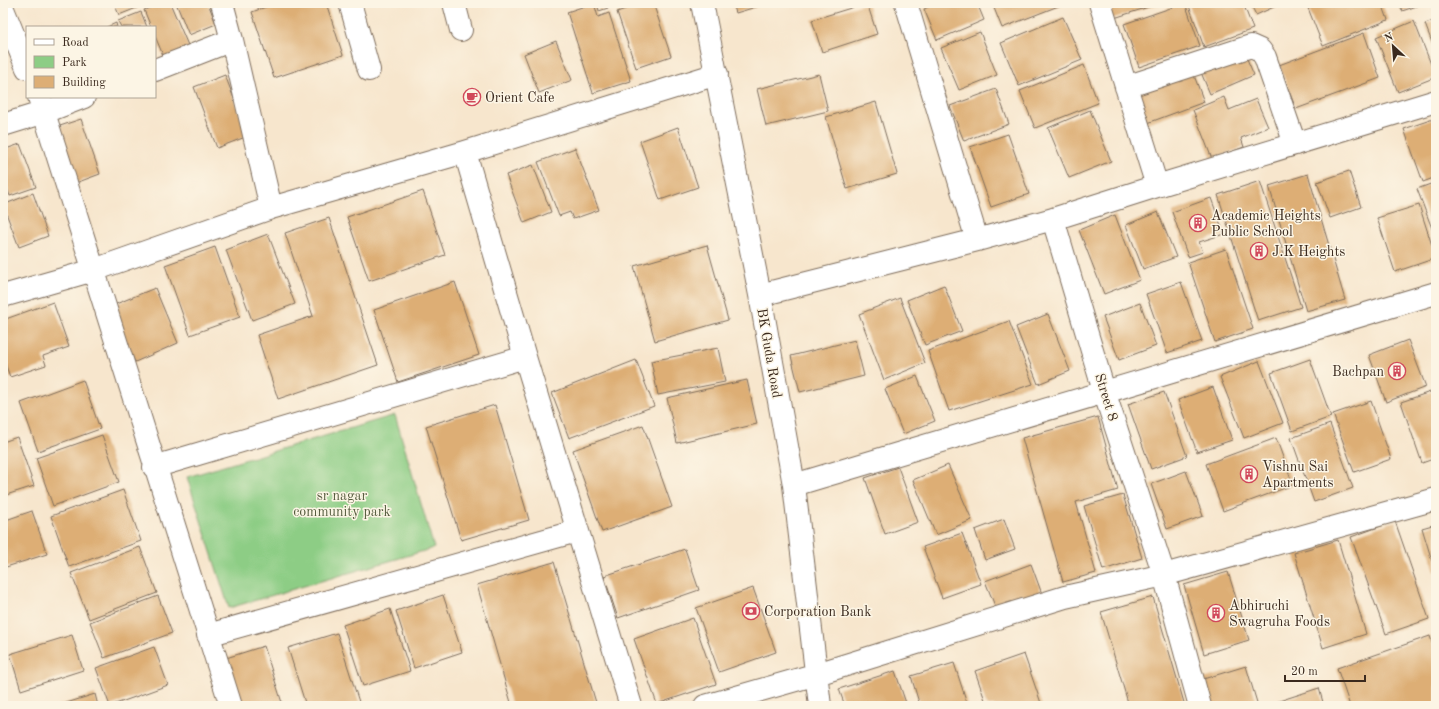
<svg xmlns="http://www.w3.org/2000/svg" width="1439" height="709" font-family="'Old Standard TT',serif">
  <style>
    .green { fill: #8dcd85; stroke: #647c52 }
    .building { fill: #ddae75 }
    .lines { fill: none; stroke-linecap: round; stroke-linejoin: round }
    .minor-casing { stroke: #7d6c5b; stroke-width: 24 }
    .minor { stroke: #fff; stroke-width: 22 }
    .labels { text-anchor: middle; stroke-width: 3; stroke-linejoin: round; paint-order: stroke }
    .poi-label { font-size: 14px; fill: #3b2a1e; stroke: #fcf5e5; text-anchor: start }
    .street-label { font-size: 14px; fill: #3b2a1e; stroke: #fcf5e5 }
    .park-label { font-size: 14px; fill: #545b3d; stroke: #fcf5e5 }
  </style>
  <rect width="100%" height="100%" fill="#fcf5e5"/>
  <filter id="ink" filterUnits="userSpaceOnUse"><feTurbulence type="fractalNoise" baseFrequency=".025" numOctaves="2"/><feDisplacementMap in="SourceGraphic" scale="8" xChannelSelector="R" yChannelSelector="G"/><feConvolveMatrix kernelMatrix="1 2 1 2 8 2 1 2 1" color-interpolation-filters="sRGB"/></filter>
  <filter id="wash" filterUnits="userSpaceOnUse"><feTurbulence type="fractalNoise" baseFrequency=".012" numOctaves="4" result="noise"/><feDisplacementMap in="SourceGraphic" scale="16" xChannelSelector="R" yChannelSelector="G"/><feGaussianBlur stdDeviation="0.9" result="paint"/><feColorMatrix in="noise" values="0 0 0 0 0 0 0 0 0 0 0 0 0 0 0 0 0 1.4 0 .05"/><feComposite in="paint" operator="in"/></filter>
  <g filter="url(#wash)">
    <rect width="100%" height="100%" fill="#f7e6cd"/>
    <path class="green" d="M395,415L434,548L229,608L187,477Z"/>
    <g id="blocks">
      <path class="building" d="M114,3H143L144,5L119,15Z
        M162,3H170L190,50L165,60L155,36V27H151L144,10Z
        M176,3H208L216,24L189,35Z
        M277,3H326L343,55L274,78L252,12Z
        M594,3L598,17L609,13L631,81L593,93L567,12Z
        M597,3H623L599,11Z
        M642,3H653L671,56L636,68L617,12Z
        M733,3H769L736,13Z
        M867,3L877,34L822,52L812,20Z
        M937,3H977L984,20L937,40L924,9Z
        M992,3H1066L1002,28Z
        M1102,3H1161L1108,20Z
        M1185,3L1200,46L1139,67L1124,24Z
        M1188,3H1243L1253,29L1204,47Z
        M1250,3H1283L1256,15Z
        M1319,3H1382L1388,20L1323,46L1308,8Z
        M1399,3H1426L1402,11Z
        M141,12L147,27H121L118,21Z
        M1063,17L1082,60L1019,86L1001,43Z
        M1436,20V53L1425,24Z
        M1414,21L1436,77L1398,92L1376,37Z
        M116,23L117,27H107Z
        M980,32L997,75L959,90L941,48Z
        M1364,33L1380,78L1296,109L1279,65Z
        M556,41L572,80L539,93L524,54Z
        M1244,52L1254,75L1210,94L1200,70Z
        M1084,65L1098,103L1035,128L1020,91Z
        M1192,70L1204,102L1145,124L1133,93Z
        M819,74L828,111L766,126L757,89Z
        M225,75L248,136L217,148L194,87Z
        M996,89L1009,124L964,141L950,106Z
        M1224,97L1229,110L1256,99L1268,127L1241,138L1244,147L1212,159L1193,110Z
        M876,102L897,174L847,189L826,117Z
        M1090,110L1111,161L1069,178L1048,128Z
        M1436,118V177L1423,182L1404,129Z
        M81,119L100,174L73,184L54,128Z
        M678,127L698,187L660,200L640,141Z
        M1008,134L1029,194L991,207L970,147Z
        M20,144L36,187L10,196L3,177V150Z
        M575,148L599,210L573,219L570,212L559,216L538,162Z
        M533,165L551,212L524,223L506,175Z
        M1349,171L1361,207L1330,218L1317,182Z
        M1308,174L1345,300L1306,311L1269,186Z
        M1260,181L1301,307L1258,321L1218,195Z
        M1436,182V239L1417,189Z
        M423,191L445,255L369,281L347,217Z
        M33,193L48,236L19,247L3,205Z
        M1211,198L1224,234L1199,242L1203,252L1188,257L1172,212Z
        M1419,205L1436,258L1395,272L1377,218Z
        M1158,212L1176,257L1143,269L1126,225Z
        M1115,215L1140,280L1104,294L1079,230Z
        M329,218L378,365L278,399L257,335L313,316L285,233Z
        M268,234L295,304L252,320L226,250Z
        M707,245L728,320L655,341L634,266Z
        M215,247L240,317L190,335L165,265Z
        M1226,249L1253,329L1215,342L1188,262Z
        M455,282L479,355L398,382L374,310Z
        M1181,282L1202,341L1167,353L1146,294Z
        M944,285L962,331L925,345L907,300Z
        M155,288L178,343L135,362L111,306Z
        M900,298L925,363L884,380L859,314Z
        M53,302L69,347L43,356L46,365L10,377L3,357V320Z
        M1140,303L1156,346L1119,360L1103,317Z
        M1048,314L1070,371L1038,384L1016,327Z
        M1009,321L1033,384L949,411L928,351Z
        M855,340L864,376L800,392L791,356Z
        M1408,340L1426,387L1386,402L1369,355Z
        M718,348L725,382L658,395L651,361Z
        M1310,359L1331,417L1292,431L1271,373Z
        M636,360L654,406L569,438L552,393Z
        M1259,361L1283,423L1244,438L1220,377Z
        M917,376L935,421L903,434L885,389Z
        M83,380L100,429L38,451L21,403Z
        M747,380L757,424L677,443L667,398Z
        M1213,387L1232,440L1197,452L1178,400Z
        M1436,390V458L1422,463L1401,402Z
        M1164,392L1187,456L1151,469L1128,404Z
        M1371,401L1391,459L1354,472L1333,414Z
        M495,405L529,520L461,540L426,426Z
        M1098,417L1118,490L1076,502L1096,573L1063,582L1022,438Z
        M1330,424L1353,488L1314,502L1291,438Z
        M643,425L672,507L602,532L573,450Z
        M102,435L119,482L53,506L36,458Z
        M17,437L34,486L3,496V442Z
        M1276,438L1293,485L1223,511L1206,464Z
        M948,465L972,520L936,535L913,480Z
        M898,467L918,522L885,534L865,478Z
        M1186,471L1203,516L1167,529L1151,484Z
        M123,490L141,541L69,567L51,516Z
        M1123,495L1142,558L1103,570L1084,506Z
        M32,511L47,554L3,568V521Z
        M1004,519L1015,549L985,560L975,530Z
        M1395,521L1429,619L1386,634L1351,537Z
        M1436,524V574L1422,528Z
        M962,533L981,584L942,598L923,547Z
        M1338,540L1366,634L1323,648L1294,553Z
        M140,547L157,593L89,619L71,573Z
        M685,549L699,590L618,618L604,576Z
        M554,562L597,706H512L477,585Z
        M1031,564L1042,594L997,611L985,581Z
        M1228,572L1249,640L1204,654L1184,585Z
        M753,588L776,652L719,672L696,608Z
        M443,595L462,652L414,668L396,611Z
        M158,596L172,633L104,658L90,622Z
        M1153,597L1185,706H1129L1101,612Z
        M390,609L410,671L363,686L343,625Z
        M693,618L716,684L657,704L634,639Z
        M337,633L359,702L346,706H306L288,648Z
        M72,635L83,670L21,690L10,654Z
        M1430,636L1436,655V706H1350L1337,668Z
        M264,646L283,706H238L223,659Z
        M154,647L168,685L110,706L96,668Z
        M1024,654L1042,706H987L975,671Z
        M954,663L968,706H920L911,676Z
        M1246,666L1258,706H1208L1200,680Z
        M895,671L907,706H845L839,689Z
        M1319,688L1324,706H1277L1276,702Z
        M95,694L98,706H57Z"/>
    </g>
  </g>
  <g filter="url(#ink)">
    <use href="#blocks" fill-opacity="0" stroke="#7d6c5b" stroke-width="1"/>
    <g class="lines">
      <defs>
        <path id="minor" d="M222,3L232,40L271,208
          M350,3L369,70
          M454,3L461,30
          M702,3L760,295L794,485L820,706
          M906,3L977,240
          M1100,3L1157,186
          M3,9L27,68
          M155,70L232,40
          M1126,87L1251,46L1260,50L1265,57L1295,144
          M39,97L231,706
          M3,125L45,112L84,97
          M465,152L525,357L631,706
          M1053,219L1104,391L1164,575L1200,706
          M760,295L977,240L1053,219L1157,186L1436,101
          M3,296L94,270L271,208L465,152L717,74
          M154,467L525,357
          M794,485L1436,293
          M208,635L577,531
          M705,706L817,674L1065,597L1164,575L1436,499"/>
      </defs>
      <use href="#minor" class="minor-casing"/>
      <use href="#minor" class="minor"/>
    </g>
  </g>
  <defs>
    <symbol id="cafe-ring" viewBox="-11 -11 22 22"><circle r="9.5" fill="#fcf5e5" stroke="#d1495b" stroke-width="1.5"/><path d="M-5.5-4.5H6V0H3Q3 3.5 0 3.5H-2.5Q-5.5 3.5-5.5 0ZM3-3.2v2h1.7v-2ZM-6 4.5H4V6H-6Z" fill="#d1495b"/></symbol>
    <symbol id="building-ring" viewBox="-11 -11 22 22"><circle r="9.5" fill="#fcf5e5" stroke="#d1495b" stroke-width="1.5"/><path d="M-4-6H4V6H1V3H-1V6H-4ZM-2.5-4.3h1.7v1.8h-1.7ZM.8-4.3h1.7v1.8H.8ZM-2.5-1h1.7V.8h-1.7ZM.8-1h1.7V.8H.8Z" fill="#d1495b"/></symbol>
    <symbol id="bank-ring" viewBox="-11 -11 22 22"><circle r="9.5" fill="#fcf5e5" stroke="#d1495b" stroke-width="1.5"/><path d="M-6-4H6V4H-6ZM0-2.3a2.3 2.3 0 1 0 0 4.6a2.3 2.3 0 1 0 0-4.6Z" fill="#d1495b"/></symbol>
  </defs>
  <g fill-rule="evenodd">
    <use href="#cafe-ring" x="462" y="87" width="20" height="20"/>
    <use href="#building-ring" x="1188" y="213" width="20" height="20"/>
    <use href="#building-ring" x="1249" y="241" width="20" height="20"/>
    <use href="#building-ring" x="1387" y="361" width="20" height="20"/>
    <use href="#building-ring" x="1239" y="464" width="20" height="20"/>
    <use href="#bank-ring" x="741" y="601" width="20" height="20"/>
    <use href="#building-ring" x="1206" y="603" width="20" height="20"/>
  </g>
  <g class="labels">
    <g class="poi-label">
      <text x="485" y="102">Orient Cafe</text>
      <text x="1211" y="220">Academic Heights<tspan x="1211" dy="16">Public School</tspan></text>
      <text x="1272" y="256">J.K Heights</text>
      <text x="1384" y="376" text-anchor="end">Bachpan</text>
      <text x="1262" y="471">Vishnu Sai<tspan x="1262" dy="16">Apartments</tspan></text>
      <text x="1229" y="610">Abhiruchi<tspan x="1229" dy="16">Swagruha Foods</tspan></text>
      <text x="764" y="616">Corporation Bank</text>
    </g>
    <g class="street-label">
      <text transform="translate(770 353) rotate(80)" y="5">BK Guda Road</text>
      <text transform="translate(1107 397) rotate(73)" y="5">Street 8</text>
    </g>
    <g class="park-label">
      <text x="342" y="500">sr nagar<tspan x="342" dy="16">community park</tspan></text>
    </g>
  </g>
  <rect width="1439" height="709" fill="none" stroke="#fcf5e5" stroke-width="16"/>
  <rect x="26" y="26" width="130" height="72" fill="#fcf5e5" stroke="#afa495"/>
  <rect x="34" y="39" width="20" height="6" fill="#ffffff" stroke="#afa495"/>
  <text x="62" y="46" font-size="12" fill="#3b2a1e">Road</text>
  <rect x="34" y="56" width="20" height="12" fill="#8dcd85" stroke="#afa495"/>
  <text x="62" y="66" font-size="12" fill="#3b2a1e">Park</text>
  <rect x="34" y="76" width="20" height="12" fill="#ddae75" stroke="#afa495"/>
  <text x="62" y="86" font-size="12" fill="#3b2a1e">Building</text>
  <g transform="translate(1393 46) rotate(334)" stroke="#fcf5e5" stroke-width="3" paint-order="stroke">
  <path d="M0-3L7 15L0 10L-7 15Z" fill="#3b2a1e"/>
  <text y="-6" font-size="11" font-weight="bold" text-anchor="middle" fill="#3b2a1e">N</text>
  </g>
  <path d="M1285 675v6h80v-6" fill="none" stroke="#3b2a1e" stroke-width="2"/>
  <text x="1291" y="675" font-size="12" fill="#3b2a1e" stroke="#fcf5e5" stroke-width="3" paint-order="stroke">20 m</text>
</svg>
